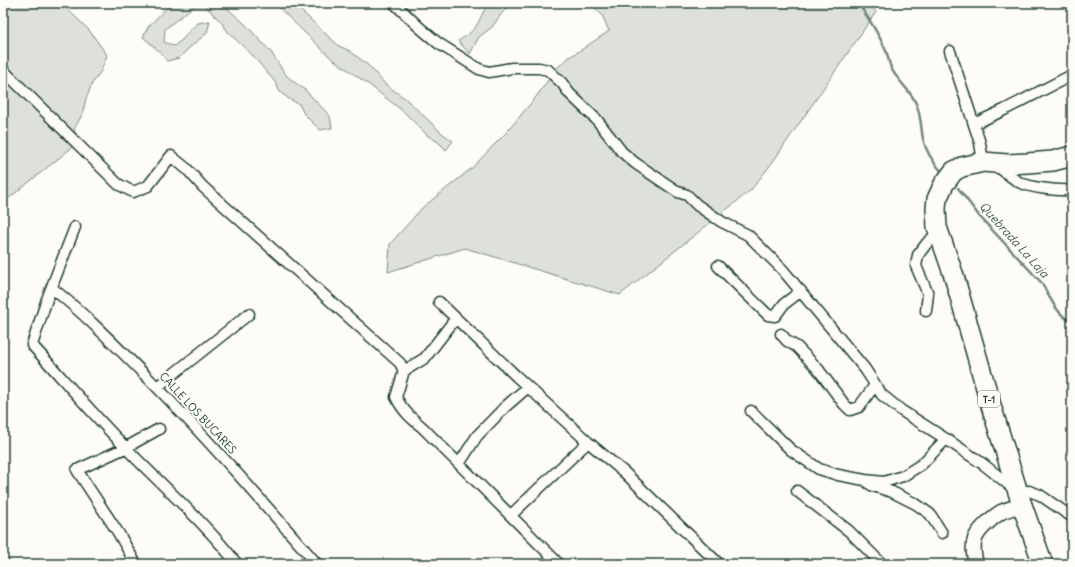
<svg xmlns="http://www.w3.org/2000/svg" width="1075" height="567" font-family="Delius,sans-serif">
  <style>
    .green { fill: #dde0db; stroke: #7e8e88 }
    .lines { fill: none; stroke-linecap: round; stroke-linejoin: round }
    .stream { stroke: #75877f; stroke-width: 2.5 }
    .street-casing { stroke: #1f3d34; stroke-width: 13 }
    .secondary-casing { stroke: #1f3d34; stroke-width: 17 }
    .highway-casing { stroke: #1f3d34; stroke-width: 22 }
    .street { stroke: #fdfcf7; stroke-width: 10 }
    .secondary { stroke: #fdfcf7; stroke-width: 14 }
    .highway { stroke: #fdfcf7; stroke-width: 19 }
    .labels { text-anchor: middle; stroke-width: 4; stroke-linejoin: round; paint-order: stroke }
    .shield { fill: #fdfcf7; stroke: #62766e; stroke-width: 1 }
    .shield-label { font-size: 10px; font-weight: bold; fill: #1f3d34 }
    .street-label { font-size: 11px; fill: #1f3d34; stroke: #fdfcf7 }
    .water-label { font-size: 12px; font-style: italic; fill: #435c53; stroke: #fdfcf7 }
  </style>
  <rect width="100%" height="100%" fill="#fdfcf7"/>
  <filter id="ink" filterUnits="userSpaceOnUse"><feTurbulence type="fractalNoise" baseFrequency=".025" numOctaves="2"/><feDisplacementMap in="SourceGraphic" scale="8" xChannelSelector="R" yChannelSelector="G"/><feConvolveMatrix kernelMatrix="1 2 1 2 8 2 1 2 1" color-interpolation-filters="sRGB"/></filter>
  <g filter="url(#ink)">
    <path class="green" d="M3,3H61L89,30L107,55L101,71L92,84L86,99L82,115L74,129L79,142L3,203Z
      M171,3H224L227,8L245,24L271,52L285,74L294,82L304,89L313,98L330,116L332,128L320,130L304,114L299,104L289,99L280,92L275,82L253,56L228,32L221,22L205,6H194L165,29L164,42L174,46L183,39L190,30L198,23L210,21L207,33L188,49L179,58L167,61L160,52L143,37L148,27Z
      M274,3H293L329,37L339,46L350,51L369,66L385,84L406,99L443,134L453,141L446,150L438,142L428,136L404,112L368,84L331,58Z
      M489,3H512L502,13L492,27L479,37L470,54L458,41C465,37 474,31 478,23C482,15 483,11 489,3Z
      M590,3H869L876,12L772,163L751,190L620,295L465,248L388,272L390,244L422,208L472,168L494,145L505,134L536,97L556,69L568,58L581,50L609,31L602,15Z"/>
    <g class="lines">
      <path class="stream" d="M858,3C867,16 880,36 886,51C888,56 889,63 891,68C898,82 912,91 917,106C921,117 921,128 923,139C926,151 933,162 941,171
        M958,188L980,217L1040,281C1050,295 1055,314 1072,322"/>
      <defs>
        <path id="street" d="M394,3L419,27L438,43L479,69L489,72L512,68H539L548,70L562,83L569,93L597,120L622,152L635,163L678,192L687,195L697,205L722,222L748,235L782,269L865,369L882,395L902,411L946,439
          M950,51L980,143L983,162
          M3,70L118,184L133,192L148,186L171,156L187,169L203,187L400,363L404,371L396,397C402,410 411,418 422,427L559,564
          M974,124L1004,110L1072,75
          M997,166C1003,171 1010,176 1017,181C1028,188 1058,191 1072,190
          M75,227L47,299L32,345C63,379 93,414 125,447C162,486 204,521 237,564
          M718,266L768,315L775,316L784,304L801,291
          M52,288C86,315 116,346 147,377C206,437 262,501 317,564
          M439,302L516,376L588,442L625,473L719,564
          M926,311L928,294L916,266L918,255L927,243L939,232
          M781,334L787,341L797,347L818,369L844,404L850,410L859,407L875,385
          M404,371L425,358L456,318
          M157,387L249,314
          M751,411L791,450L819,469L838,475L865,480L884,482L903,476L922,464L946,439L983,464L1018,492L1029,491L1040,495L1072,517
          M459,464L477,436L505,407L528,387
          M868,483L873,486L892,492L916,504L930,514L942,533
          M797,491L849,531L882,564
          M511,515L588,442
          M136,564L119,534L77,470L125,448L159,429"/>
        <path id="secondary" d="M976,564C974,556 972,547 975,539C978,530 993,517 1001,512C1008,509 1015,507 1022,505"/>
        <path id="highway" d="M1043,564L1022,505L992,409L954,276L937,227L936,208L937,199L944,184L954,171L962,167L983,162L1007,164L1027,163L1053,161L1072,156"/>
      </defs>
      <use href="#street" class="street-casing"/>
      <use href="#secondary" class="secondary-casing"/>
      <use href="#highway" class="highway-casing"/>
      <use href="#street" class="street"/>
      <use href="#secondary" class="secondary"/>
      <use href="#highway" class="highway"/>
    </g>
  </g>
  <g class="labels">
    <rect class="shield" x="978" y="391" width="22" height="16" rx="3"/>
    <g class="shield-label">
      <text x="989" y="403">T-1</text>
    </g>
    <g class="street-label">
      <text transform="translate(198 413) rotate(47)" y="4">CALLE LOS BUCARES</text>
    </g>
    <g class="water-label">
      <text transform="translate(1014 240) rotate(48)" y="4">Quebrada La Laja</text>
    </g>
  </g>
  <rect width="1075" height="567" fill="none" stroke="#fdfcf7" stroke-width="16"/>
  <rect x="8" y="8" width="1059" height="551" fill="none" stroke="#1f3d34" stroke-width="1.5" filter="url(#ink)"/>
</svg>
